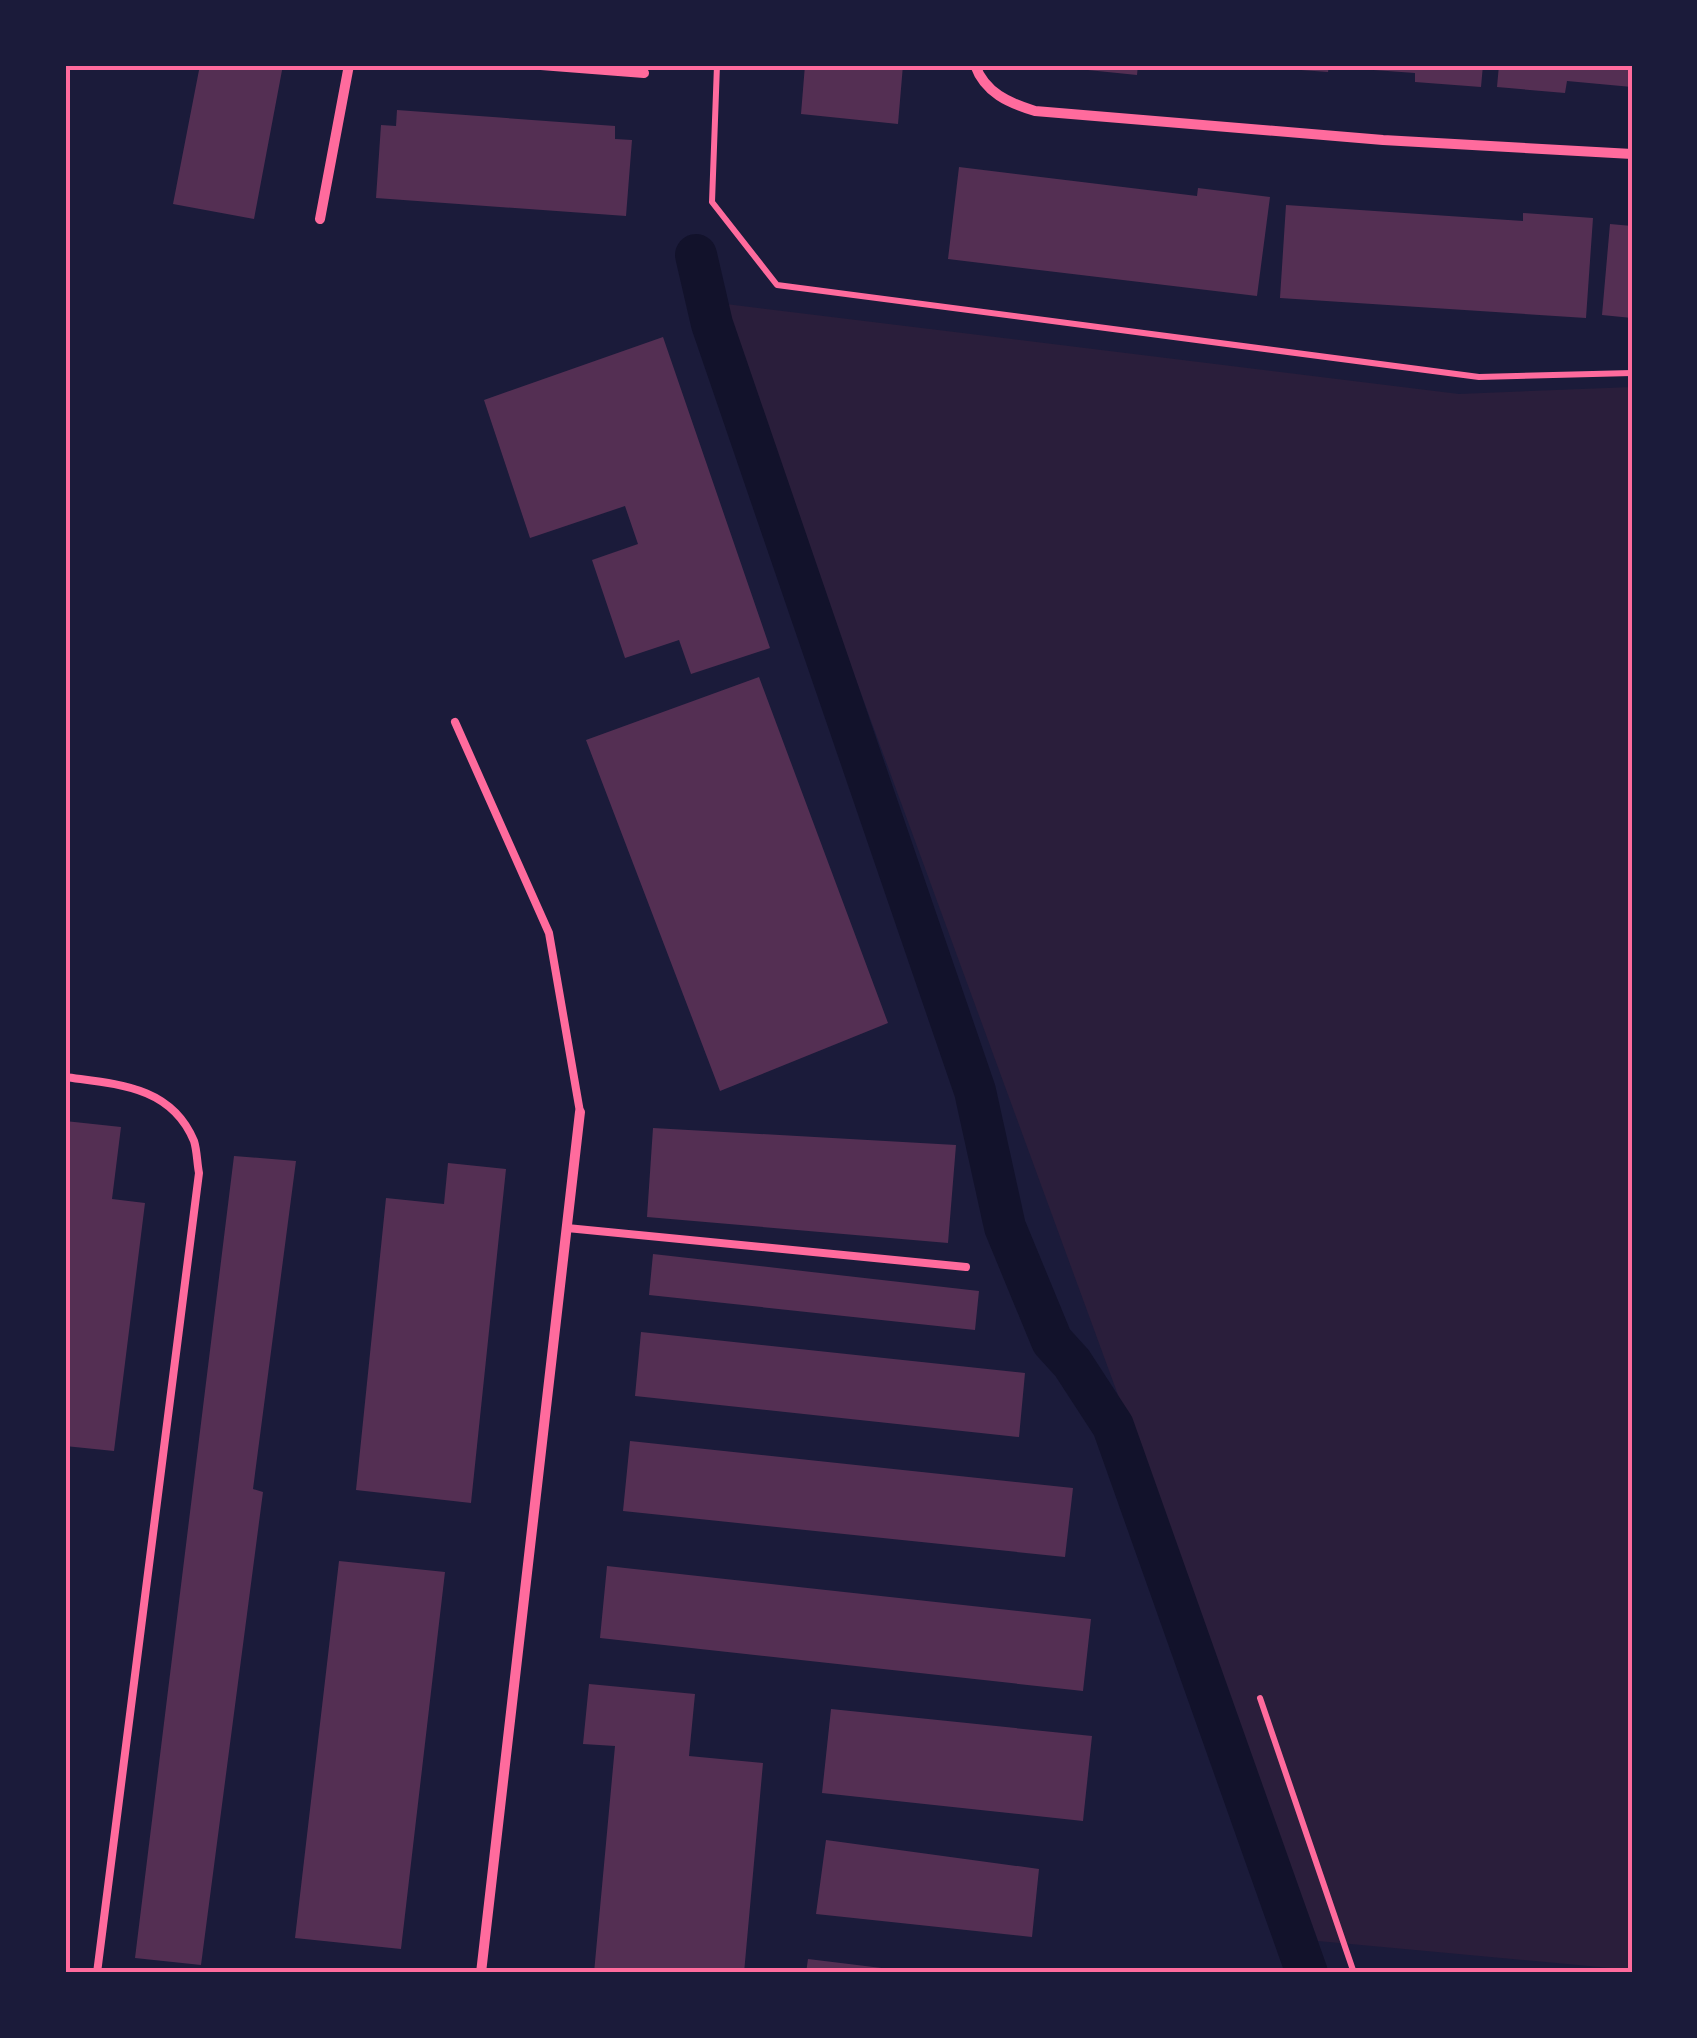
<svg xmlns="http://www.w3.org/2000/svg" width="1697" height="2038" font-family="Spectral,serif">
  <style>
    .green { fill: #2a1e3b }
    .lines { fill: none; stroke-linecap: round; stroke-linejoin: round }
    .canal { stroke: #12122b; stroke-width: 42 }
    .building { fill: #542f53 }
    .path { stroke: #ff6b9d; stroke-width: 6 }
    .service { stroke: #ff6b9d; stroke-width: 8 }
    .minor { stroke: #ff6b9d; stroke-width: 10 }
    .neatline { fill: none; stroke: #ff6b9d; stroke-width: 4 }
  </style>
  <rect width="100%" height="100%" fill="#1b1b3a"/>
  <path class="green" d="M718,303L1459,394L1632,387V1970L1318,1941Z"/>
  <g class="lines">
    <path class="canal" d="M696,255L712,324L975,1091L1005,1227L1052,1341L1072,1363L1113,1426L1307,1973"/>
  </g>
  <path class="building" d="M200,65H283L254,219L173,204Z
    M805,65H903L898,124L801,114Z
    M1068,65H1138L1137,75L1068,68Z
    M1274,65H1329L1328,72L1274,68Z
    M1346,65H1483L1481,87L1415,82V73L1346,68Z
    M1499,65H1632V87L1567,81L1565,93L1497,87Z
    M397,110L615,126V139L632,140L626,216L376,198L381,125L396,126Z
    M959,167L1197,196L1198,188L1270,197L1257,296L948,259Z
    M1286,205L1523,221V213L1593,218L1586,318L1280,298Z
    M1610,224L1632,226V318L1602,315Z
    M663,337L770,648L691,674L679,640L625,658L592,560L638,544L625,506L530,538L484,400Z
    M759,677L888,1023L720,1091L586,740Z
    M65,1121L121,1127L112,1199L145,1203L114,1451L65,1446Z
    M653,1128L956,1145L948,1243L647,1217Z
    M234,1156L296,1161L253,1489L263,1492L201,1965L135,1958Z
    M448,1163L506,1169L471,1503L356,1490L386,1198L444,1204Z
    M653,1254L979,1291L975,1330L649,1295Z
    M641,1332L1025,1373L1019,1437L635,1396Z
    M630,1441L1073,1488L1065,1557L623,1511Z
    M339,1561L445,1572L401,1949L295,1938Z
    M607,1566L1091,1619L1083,1691L600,1638Z
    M589,1684L695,1694L689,1756L763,1763L744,1973H594L615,1746L583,1744Z
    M831,1709L1092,1736L1083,1821L822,1793Z
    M826,1840L1039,1869L1032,1937L816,1914Z
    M808,1959L906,1971V1973H806Z"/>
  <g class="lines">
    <path class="path" d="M717,65L712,202L777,285L1479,377L1632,373
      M1260,1698L1354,1973"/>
    <path class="service" d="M455,722L549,933L580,1112
      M65,1077C115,1084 171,1085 194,1141C197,1150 197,1163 199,1173L97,1973
      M567,1228L966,1267"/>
    <path class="minor" d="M541,65L644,73
      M975,65C985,93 1009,103 1035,111L1383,140L1632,154
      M320,219L349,65
      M481,1973L580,1112"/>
  </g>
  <rect width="1697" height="2038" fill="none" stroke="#1b1b3a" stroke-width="135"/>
  <rect x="68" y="68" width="1562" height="1902" class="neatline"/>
</svg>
